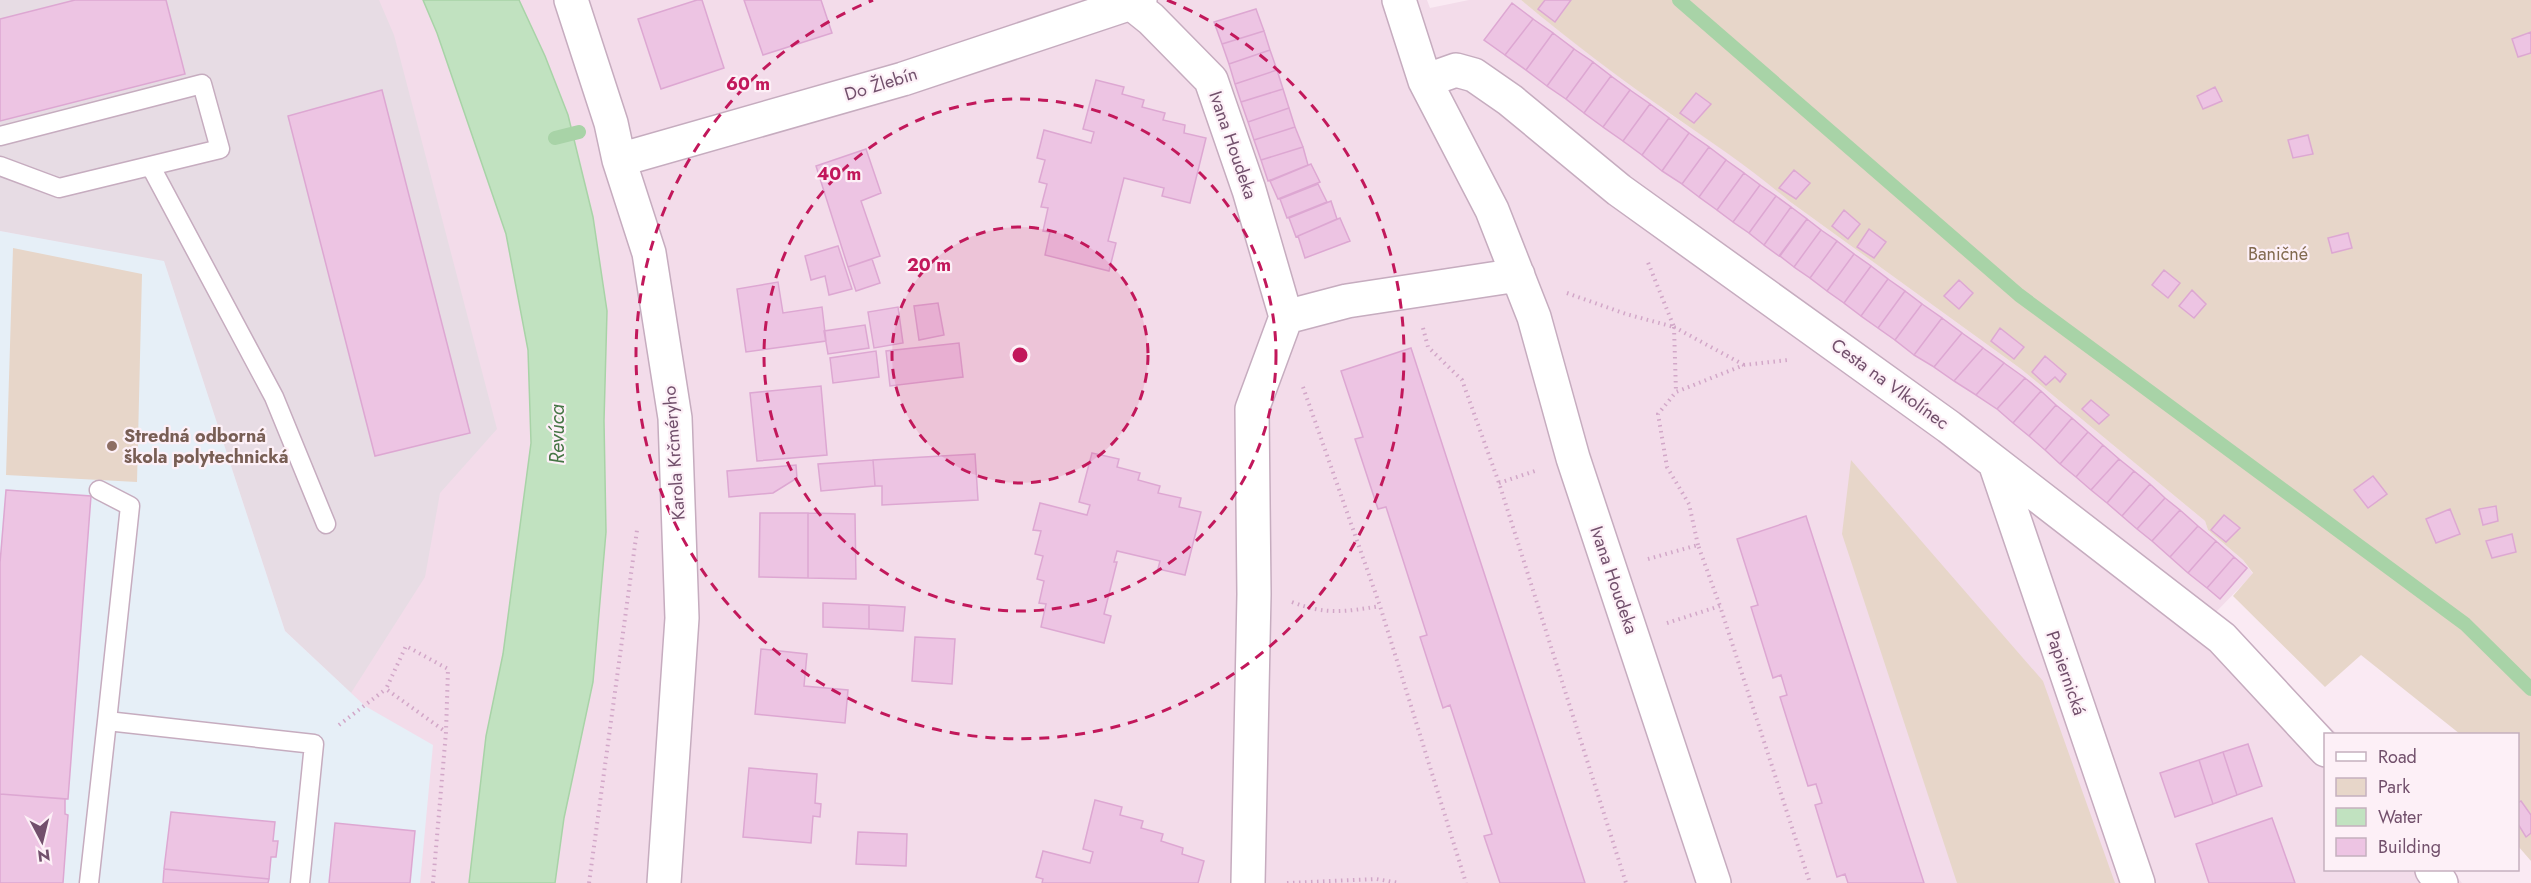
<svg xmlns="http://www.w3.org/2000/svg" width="2531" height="883" font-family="Jost,sans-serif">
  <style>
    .residential { fill: #f3dcea }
    .industrial { fill: #e7dce4 }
    .education { fill: #e6eff7 }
    .green { fill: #e7d6c9 }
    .water { fill: #c1e2c0; stroke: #a8d3a7; stroke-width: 1.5 }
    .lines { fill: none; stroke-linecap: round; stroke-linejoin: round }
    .stream { stroke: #a8d3a7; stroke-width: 14 }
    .building { fill: #edc4e3; stroke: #dda7d2; stroke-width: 1.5 }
    .service-casing { stroke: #c6acbf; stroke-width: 21 }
    .minor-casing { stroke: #c6acbf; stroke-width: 36 }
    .path { stroke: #d2a7c8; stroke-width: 4; stroke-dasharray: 1.5 4.5; stroke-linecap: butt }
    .service { stroke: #fff; stroke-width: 18 }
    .minor { stroke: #fff; stroke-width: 33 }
    .ring { fill: none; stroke: #c2185b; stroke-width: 3; stroke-dasharray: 10 8 }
    .education-dot { fill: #8d6e63; stroke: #fdf0f7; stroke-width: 2 }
    .labels { text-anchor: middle; stroke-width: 4.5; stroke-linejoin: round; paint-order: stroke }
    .street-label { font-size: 18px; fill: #72506c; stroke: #fdf0f7 }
    .park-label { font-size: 18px; fill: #826a4f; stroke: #fdf0f7 }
    .education-label { font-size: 18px; font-weight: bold; fill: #785e54; stroke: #fdf0f7; text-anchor: start }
    .water-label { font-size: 20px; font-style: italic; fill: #467645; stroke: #fdf0f7 }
    .centre { fill: #c2185b; stroke: #fdf0f7; stroke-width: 3 }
    .ring-label { font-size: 18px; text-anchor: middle; font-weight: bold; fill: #c2185b; stroke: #fdf0f7; stroke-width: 4.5; stroke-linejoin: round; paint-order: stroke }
  </style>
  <rect width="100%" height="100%" fill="#faeaf3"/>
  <path class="residential" d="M0,0H1427L1430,8L1469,0H1521L1559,31L1673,116L1754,170L1789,201L2021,369L2205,521L2208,530L2243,560L2253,574L2215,613L2337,734H2326V870H2451L2462,883H0Z"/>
  <path class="industrial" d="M0,0H379L394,35L497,429L440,493L425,577L351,693L285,631L164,262L0,231Z"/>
  <path class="education" d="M0,231L164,261L285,631L365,706L433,745L420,883H0Z"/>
  <path class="green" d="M1521,0H2531V861L2518,846V734H2460L2361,655L2325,687L2233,596L2253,573L2243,560L2208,530L2205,521L2021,369L1789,201C1753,170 1714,144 1675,117C1622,80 1570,41 1521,0Z
    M13,248L142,274L137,482L6,475Z
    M1851,460L2043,681L2115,883H1957L1842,534Z"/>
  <path class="water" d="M423,0H519L545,56L568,115L593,217L607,311L604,421L606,532L593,682L564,818L555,883H469L486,736L503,654L531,443L528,350L506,234L437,33Z"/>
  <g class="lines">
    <path class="stream" d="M1679,0L2019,295L2465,624L2531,689
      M555,138L579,132"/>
  </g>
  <path class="building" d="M75,0H166L185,74L0,121V19Z
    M697,0H702L724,68L661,89L638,19Z
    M744,0H821L832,33L763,55Z
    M1545,0H1571L1555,22L1538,9Z
    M1512,3L1533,19L1505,55L1484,40Z
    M1256,9L1264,31L1222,44L1214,22Z
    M1533,19L1553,33L1526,70L1505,55Z
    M1264,31L1270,50L1229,64L1222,44Z
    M2531,32V53L2518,57L2512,39Z
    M1553,33L1574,49L1547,86L1526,70Z
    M1574,49L1593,62L1566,99L1547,86Z
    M1270,50L1277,70L1235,84L1229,64Z
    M1593,62L1611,76L1584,113L1566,99Z
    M1277,70L1283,89L1241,102L1235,84Z
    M1611,76L1630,90L1603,127L1584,113Z
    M1096,80L1124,87L1122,94L1144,100L1142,107L1165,113L1163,120L1185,125L1184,133L1206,138L1190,203L1162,196L1164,188L1124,178L1108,241L1116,243L1109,271L1045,255L1050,232L1043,231L1048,208L1041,207L1047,184L1039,182L1045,160L1037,158L1044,130L1091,143L1094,132L1083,129Z
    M2215,87L2222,101L2203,109L2197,96Z
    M1283,89L1289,108L1248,122L1241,102Z
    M382,90L470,433L375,456L288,116Z
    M1630,90L1650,104L1623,141L1603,127Z
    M1696,93L1711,104L1694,123L1680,113Z
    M1650,104L1669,118L1642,155L1623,141Z
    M1289,108L1295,127L1254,140L1248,122Z
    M1669,118L1689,133L1662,171L1642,155Z
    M1295,127L1303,147L1261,160L1254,140Z
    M1689,133L1709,147L1682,184L1662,171Z
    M2308,135L2313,154L2293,158L2288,140Z
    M1303,147L1308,165L1268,181L1261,160Z
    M1709,147L1726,160L1699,197L1682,184Z
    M866,149L881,193L861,201L880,256L848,267L816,166Z
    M1726,160L1744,173L1717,210L1699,197Z
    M1311,164L1320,182L1278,199L1270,181Z
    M1794,170L1810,183L1796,199L1779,188Z
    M1744,173L1760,185L1733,222L1717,210Z
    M1318,184L1327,202L1287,218L1280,199Z
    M1760,185L1776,196L1749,233L1733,222Z
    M1776,196L1791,207L1764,245L1749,233Z
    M1331,201L1337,219L1296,237L1289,218Z
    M1791,207L1807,219L1779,256L1764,245Z
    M1844,210L1860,224L1848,239L1832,226Z
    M1340,218L1350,241L1305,258L1298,236Z
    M1807,219L1821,230L1794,267L1780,256Z
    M1869,229L1886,242L1874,258L1857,247Z
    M1821,230L1837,241L1810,278L1794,267Z
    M2348,233L2352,248L2332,253L2328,238Z
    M1837,241L1854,254L1827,291L1810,278Z
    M838,246L852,289L829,295L825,276L811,280L805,256Z
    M1854,254L1871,266L1844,303L1827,291Z
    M872,259L880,283L856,291L848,267Z
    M1871,266L1888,279L1861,316L1844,303Z
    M2164,270L2180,283L2168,298L2152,285Z
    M1888,279L1905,291L1878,328L1861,316Z
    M1959,280L1973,293L1959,309L1944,296Z
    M778,282L783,313L822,307L826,341L746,352L737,289Z
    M2192,290L2206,304L2194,318L2179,306Z
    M1905,291L1922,304L1895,340L1878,328Z
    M938,303L944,335L919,340L914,306Z
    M1922,304L1942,318L1914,355L1895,340Z
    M898,307L903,343L874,348L868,312Z
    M1942,318L1962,333L1934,367L1914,355Z
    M865,325L869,348L828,354L824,331Z
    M2000,328L2024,347L2014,359L1991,341Z
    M1962,333L1983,348L1954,381L1934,367Z
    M959,343L963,377L890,386L886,351Z
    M1411,348L1459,496L1585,883H1500L1484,836L1492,834L1450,705L1443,708L1420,637L1427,635L1386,507L1378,509L1355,439L1363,437L1341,371Z
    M1983,348L2004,363L1976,395L1954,381Z
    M876,351L879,377L833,383L830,358Z
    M2045,356L2066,374L2060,382L2055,377L2046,385L2032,372Z
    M2004,363L2025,378L1997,409L1976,395Z
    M2025,378L2041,391L2013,423L1997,409Z
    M821,386L827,455L757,461L750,393Z
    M2041,391L2056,405L2029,436L2013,423Z
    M2091,400L2109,415L2099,424L2082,409Z
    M2056,405L2072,418L2045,450L2029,436Z
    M2072,418L2088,432L2060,464L2045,450Z
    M2088,432L2103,445L2076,477L2060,464Z
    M2103,445L2119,459L2091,490L2076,477Z
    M1092,453L1119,459L1117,467L1140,473L1138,480L1160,486L1158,493L1181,498L1179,507L1201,512L1185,575L1158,569L1160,561L1117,551L1114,562H1117L1104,614L1111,616L1104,643L1041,627L1046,604L1039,603L1044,581L1037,579L1043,556L1035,554L1041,531L1033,530L1040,503L1087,515L1090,505L1079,502Z
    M975,454L978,500L882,505V486H875L873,460Z
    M2119,459L2134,471L2107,503L2091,490Z
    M873,460L875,486L821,491L818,464Z
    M796,465L797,478L773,493L729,497L727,471Z
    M2134,471L2150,484L2122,516L2107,503Z
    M2373,476L2387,494L2368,508L2354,490Z
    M2150,484L2165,498L2137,529L2122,516Z
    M6,490L91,496L68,799L0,794V563Z
    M2165,498L2180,510L2152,541L2137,529Z
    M2496,506L2498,521L2483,525L2479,509Z
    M2450,509L2460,534L2436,543L2426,519Z
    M2180,510L2198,526L2170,557L2152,541Z
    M760,513H808V578L759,577Z
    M808,513L855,514L856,579L808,578Z
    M2224,515L2240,528L2226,542L2211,530Z
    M1806,516L1924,883H1848L1845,874L1837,877L1815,805L1822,803L1816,784L1808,786L1780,697L1787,695L1781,675L1773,678L1751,607L1758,605L1737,539Z
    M2198,526L2216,541L2188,573L2170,557Z
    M2512,534L2516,552L2492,558L2486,541Z
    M2216,541L2234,557L2207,588L2188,573Z
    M2234,557L2247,568L2220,599L2207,588Z
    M823,603L869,605V629L823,627Z
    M869,605L905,607L903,631L869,629Z
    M915,637L955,639L952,684L912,681Z
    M761,649L807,654L804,686L848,690L845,723L755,714Z
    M2248,744L2262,786L2237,795L2223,752Z
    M2223,752L2237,795L2213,804L2199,760Z
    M2199,760L2213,804L2175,817L2160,773Z
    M749,768L817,774L815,803L821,804L820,817L813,816L811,843L743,837Z
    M0,794L65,799V814L68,815L63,883H0Z
    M1095,800L1122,807L1120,815L1143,821L1141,828L1163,834L1161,841L1183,848L1182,854L1204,861L1198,883H1042L1043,879L1036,877L1043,851L1090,863L1093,852L1083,849Z
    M2521,801L2531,815V833L2526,837L2518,824V803Z
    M171,812L275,822L273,841H278L276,857H271L269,879L164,869Z
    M2272,818L2295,883H2209L2196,844Z
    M335,823L415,831L410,883H329Z
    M858,832L907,834L906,866L856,864Z
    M164,869L269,879L268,883H163Z"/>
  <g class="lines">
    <defs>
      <path id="service" d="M0,136L202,84L220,149L59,188L0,166
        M151,167L274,397L326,524
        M99,490L130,506L107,721
        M89,883L107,721L314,744L300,883"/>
      <path id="minor" d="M571,0L611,123L619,160L649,253L675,418L682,618L664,883
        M1399,0L1425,81L1492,210L1534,317L1573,458L1714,883
        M1131,3L1151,19L1211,80L1249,190L1286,317
        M1425,81L1456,70L1474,75L1510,100L1619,190L1949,427L2222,638L2326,750
        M619,160L903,79L1140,0
        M1995,463L2138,883
        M2432,870L2441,883
        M1248,883L1254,594L1252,409L1286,317L1347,301L1518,275"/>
    </defs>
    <use href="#service" class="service-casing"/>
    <use href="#minor" class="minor-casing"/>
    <path class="path" d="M1567,293L1626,314L1674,327L1647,260
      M1674,327L1744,365
      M1674,327L1676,392
      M1423,328L1428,347L1462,380L1499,483L1626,883
      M1303,387L1380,606L1466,883
      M1499,483L1538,470
      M1698,545L1689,504L1667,467L1658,414L1676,392L1744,365L1788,360
      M1648,559L1698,545L1720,606
      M1292,602C1326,615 1344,612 1380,606
      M1667,623L1720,606L1810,883
      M339,725L386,689
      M433,883L446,732L448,669L406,646L386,689L446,732
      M589,883L637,530
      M1287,883L1376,879L1400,883"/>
    <use href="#service" class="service"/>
    <use href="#minor" class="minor"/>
  </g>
  <circle cx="1020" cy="355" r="128" fill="#c2185b" fill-opacity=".12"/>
  <g class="ring">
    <circle cx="1020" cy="355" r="128"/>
    <circle cx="1020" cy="355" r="256"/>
    <path d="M1167 0A384 384 0 1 1 873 0"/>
  </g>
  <circle class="education-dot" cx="112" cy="446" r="6"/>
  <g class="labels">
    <g class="street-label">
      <text transform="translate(881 84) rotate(-17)" y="6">Do Žlebín</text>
      <text transform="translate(1233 145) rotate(71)" y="6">Ivana Houdeka</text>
      <text transform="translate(1890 384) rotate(36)" y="6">Cesta na Vlkolínec</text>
      <text transform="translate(674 453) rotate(-94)" y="6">Karola Krčméryho</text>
      <text transform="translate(1614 580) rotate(71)" y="6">Ivana Houdeka</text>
      <text transform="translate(2066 673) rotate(71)" y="6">Papiernická</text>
    </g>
    <g class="park-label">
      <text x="2278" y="260">Baničné</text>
    </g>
    <g class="education-label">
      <text x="124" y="442">Stredná odborná<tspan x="124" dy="21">škola polytechnická</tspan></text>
    </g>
    <g class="water-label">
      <text transform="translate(557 434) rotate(-90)" y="7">Revúca</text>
    </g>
  </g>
  <circle cx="1020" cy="355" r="9" class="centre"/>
  <g class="ring-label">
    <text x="748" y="90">60 m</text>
    <text x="839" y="180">40 m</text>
    <text x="929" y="271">20 m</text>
  </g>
  <rect x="2324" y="733" width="195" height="138" fill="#fdf0f7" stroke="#c5b0bf" stroke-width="1.5"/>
  <rect x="2336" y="752" width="30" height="9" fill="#ffffff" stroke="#c5b0bf" stroke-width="1.5"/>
  <text x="2378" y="763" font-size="18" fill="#72506c">Road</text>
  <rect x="2336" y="778" width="30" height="18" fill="#e7d6c9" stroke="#c5b0bf" stroke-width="1.5"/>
  <text x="2378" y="793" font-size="18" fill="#72506c">Park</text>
  <rect x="2336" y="808" width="30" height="18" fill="#c1e2c0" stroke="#c5b0bf" stroke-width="1.5"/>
  <text x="2378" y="823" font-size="18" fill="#72506c">Water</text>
  <rect x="2336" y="838" width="30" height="18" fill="#edc4e3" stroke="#c5b0bf" stroke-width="1.5"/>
  <text x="2378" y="853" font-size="18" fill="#72506c">Building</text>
  <g transform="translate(42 841) rotate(173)" stroke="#fdf0f7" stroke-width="4.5" paint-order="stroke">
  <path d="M0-4.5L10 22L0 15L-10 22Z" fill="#72506c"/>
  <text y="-9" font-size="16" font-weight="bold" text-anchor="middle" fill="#72506c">N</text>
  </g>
</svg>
